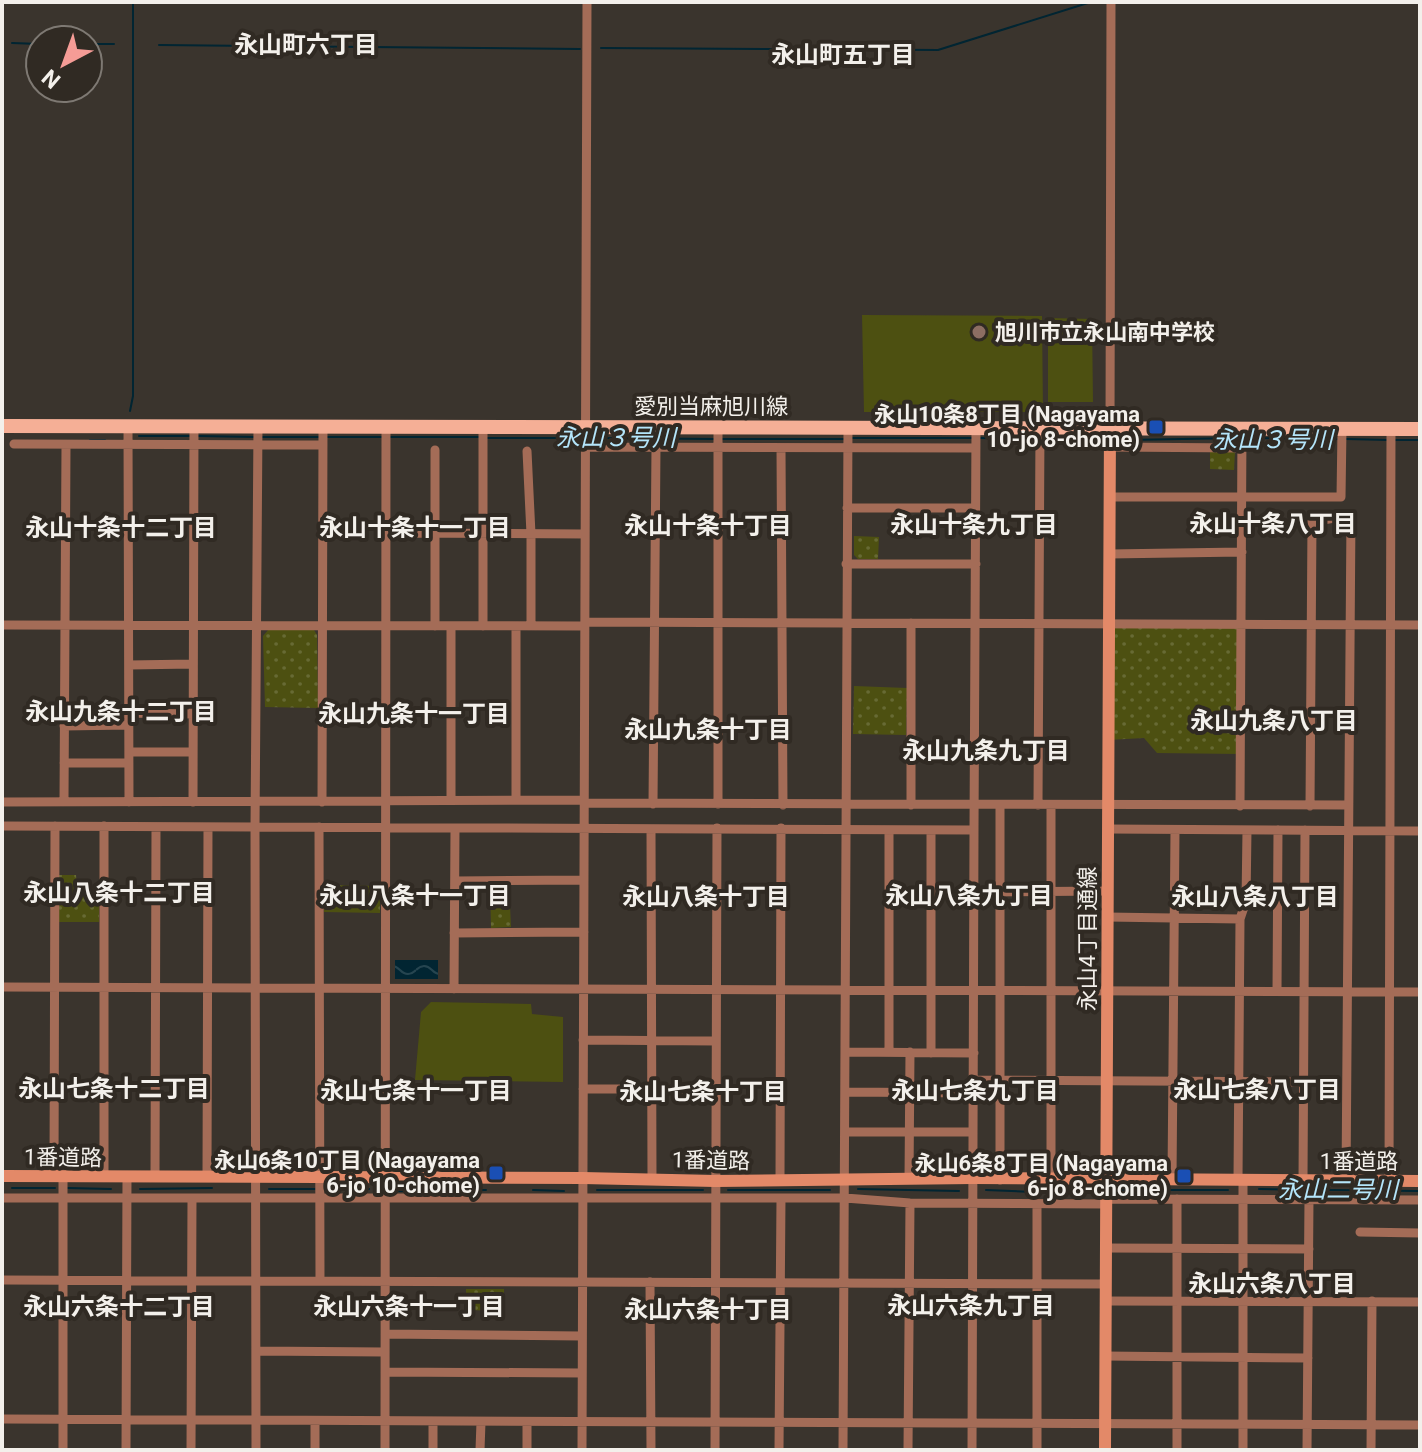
<svg xmlns="http://www.w3.org/2000/svg" width="1422" height="1452" font-family="Roboto,'Noto Sans JP',sans-serif">
  <style>
    .park { fill: url(#park-dots) }
    .pitch { fill: #4d5011 }
    .water { fill: url(#water-waves) }
    .lines { fill: none; stroke-linecap: round; stroke-linejoin: round }
    .stream { stroke: #012532; stroke-width: 2 }
    .street { stroke: #a46c57; stroke-width: 9 }
    .secondary { stroke: #e38968; stroke-width: 12 }
    .primary { stroke: #f5af96; stroke-width: 14 }
    .education-dot { fill: #8d6e63; stroke: #302a23; stroke-width: 3 }
    .transit-dot { fill: #1a4fb4; stroke: #302a23; stroke-width: 3 }
    .labels { text-anchor: middle; stroke-width: 8; stroke-linejoin: round; paint-order: stroke }
    .poi-label { font-size: 22px; font-weight: bold; fill: #f3f0eb; stroke: #302a23; text-anchor: end }
    .street-label { font-size: 22px; fill: #f3f0eb; stroke: #302a23 }
    .neighbourhood-label { font-size: 24px; font-weight: bold; fill: #f3f0eb; stroke: #302a23 }
    .water-label { font-size: 24px; font-style: italic; fill: #b4e5fa; stroke: #302a23 }
  </style>
  <defs>
    <pattern id="park-dots" width="8" height="8" patternUnits="userSpaceOnUse" patternTransform="scale(2)"><rect width="8" height="8" fill="#4d5011"/><path d="M2 2h.1M6 6h.1" fill="none" stroke="#676a34" stroke-width="1.8" stroke-linecap="round"/></pattern>
    <pattern id="water-waves" width="16" height="10" patternUnits="userSpaceOnUse" patternTransform="scale(2)"><rect width="16" height="10" fill="#012532"/><path d="M0 5q4-4 8 0t8 0" fill="none" stroke="#264550"/></pattern>
  </defs>
  <rect width="100%" height="100%" fill="#3a342d"/>
  <path class="park" d="M1210,451L1235,452L1234,470L1210,469Z
    M854,536L879,537L878,559H858L854,555Z
    M1108,623H1242L1241,754L1157,753L1144,738L1108,740Z
    M269,629L314,630L317,635L318,708L265,707L263,636Z
    M854,686L907,688L906,735L853,734Z
    M59,875H76L77,888H99V922H59Z
    M324,885L380,886V913L324,912Z
    M490,885H509L511,927L491,928Z
    M466,1289H504V1311L466,1310Z"/>
  <path class="pitch" d="M862,315L1042,316L1043,412H864Z
    M1048,318L1092,319L1093,402H1048Z
    M431,1002L531,1004L532,1014L563,1017V1082L415,1080L421,1012Z"/>
  <path class="water" d="M395,960H438V979H395Z"/>
  <g class="lines">
    <path class="stream" d="M12,43L40,44
      M88,44H114
      M159,45L580,49
      M601,48L777,49
      M785,49L938,50L1091,2
      M130,411L133,396V2
      M139,436H192
      M198,436L256,437
      M262,437H320
      M326,437H384
      M390,437H480
      M486,438H584
      M590,438L716,439
      M850,438H972
      M978,438L1036,439
      M1246,438L1340,439
      M722,439H844
      M1042,439H1093
      M1346,439L1388,440
      M90,440H105
      M1125,440L1240,438
      M1394,440H1420
      M12,1188H55
      M68,1188L111,1189
      M140,1189L212,1188
      M269,1189H315
      M322,1189H369
      M858,1189L959,1191
      M1259,1189L1418,1191
      M533,1190L564,1191
      M597,1190H703
      M728,1190H830
      M986,1190L1033,1192
      M1122,1190H1228
      M399,1191L486,1190
      M1052,1193L1093,1191"/>
    <path class="street" d="M128,427L129,802
      M483,427V626
      M718,427V804
      M1110,428L1111,2
      M14,444L323,445
      M586,447L976,448
      M1110,447L1242,448
      M781,448L783,805
      M435,450V626
      M527,451L531,534V626
      M1109,497H1341L1342,429
      M847,508H975
      M387,533L585,534
      M1109,554L1242,552
      M846,564H976
      M585,622L1420,625
      M2,625L585,626
      M451,626V799
      M129,665L193,664
      M129,713L193,714
      M64,726L129,725
      M129,752H193
      M64,763H129
      M516,799V626
      M64,801L66,446
      M2,802L584,800
      M193,802L194,426
      M322,802L323,426
      M584,803L1348,805
      M653,804L656,447
      M911,805V623
      M1000,805V1180
      M1038,805L1040,428
      M1051,805V1181
      M1240,806L1242,429
      M1310,806L1312,522L1351,515L1346,1181
      M2,826L974,830L976,428
      M319,827L320,1281
      M651,829L652,1179
      M1108,829L1420,831
      M889,830V1052
      M455,881L584,880
      M974,892L1107,891
      M1107,917L1240,919
      M454,933L584,932
      M2,987L1420,992
      M454,989L455,828
      M1277,991L1278,830
      M583,1040L716,1041
      M845,1052L974,1053
      M931,1053V830
      M974,1080L1304,1082
      M583,1089H716
      M846,1092L974,1093
      M845,1132H973
      M54,1176L55,826
      M104,1177V826
      M155,1177L156,827
      M207,1177L208,827
      M909,1179L910,1052
      M1172,1179L1175,830
      M1238,1180L1240,919L1246,901L1247,830
      M1389,1180L1391,429
      M780,1181L781,828
      M1303,1181L1305,830
      M2,1198H845L910,1203L1106,1204
      M1106,1199L1420,1200
      M1360,1232L1420,1233
      M1106,1248L1309,1249
      M2,1280L1105,1284
      M650,1282L651,1450
      M1105,1301L1420,1302
      M385,1334L582,1336
      M256,1351L384,1352
      M1105,1356L1308,1358
      M385,1372L582,1373
      M2,1419L1420,1425
      M527,1423V1450
      M63,1450V1176
      M126,1450L127,1177
      M191,1450L192,1198
      M256,1450L255,827L258,426
      M315,1450V1422
      M385,1450L386,427
      M433,1450V1422
      M480,1450L481,1422
      M582,1450L587,2
      M715,1450L717,828
      M779,1450L781,1198
      M843,1450L848,428
      M908,1450L910,1203
      M972,1450L974,830
      M1037,1450V1204
      M1177,1450V1199
      M1243,1450V1180
      M1307,1450L1309,1199
      M1371,1450L1372,1301"/>
    <path class="secondary" d="M2,1176L583,1178L715,1181L973,1178L1420,1181
      M1105,1450L1110,428"/>
    <path class="primary" d="M2,426L1420,429"/>
  </g>
  <circle class="education-dot" cx="979" cy="332" r="8"/>
  <g class="transit-dot">
    <rect x="1148" y="419" width="16" height="16" rx="4"/>
    <rect x="488" y="1165" width="16" height="16" rx="4"/>
    <rect x="1176" y="1168" width="16" height="16" rx="4"/>
  </g>
  <g class="labels">
    <g class="poi-label">
      <text x="995" y="340" text-anchor="start">旭川市立永山南中学校</text>
      <text x="1140" y="422">永山10条8丁目 (Nagayama<tspan x="1140" dy="25">10-jo 8-chome)</tspan></text>
      <text x="480" y="1168">永山6条10丁目 (Nagayama<tspan x="480" dy="25">6-jo 10-chome)</tspan></text>
      <text x="1168" y="1171">永山6条8丁目 (Nagayama<tspan x="1168" dy="25">6-jo 8-chome)</tspan></text>
    </g>
    <g class="street-label">
      <text x="711" y="414">愛別当麻旭川線</text>
      <text transform="translate(1087 939) rotate(-90)" y="8">永山4丁目通線</text>
      <text transform="translate(63 1157) rotate(1)" y="8">1番道路</text>
      <text transform="translate(711 1160) rotate(1)" y="8">1番道路</text>
      <text x="1359" y="1169">1番道路</text>
    </g>
    <g class="neighbourhood-label">
      <text x="306" y="53">永山町六丁目</text>
      <text x="843" y="63">永山町五丁目</text>
      <text x="1273" y="532">永山十条八丁目</text>
      <text x="974" y="533">永山十条九丁目</text>
      <text x="708" y="534">永山十条十丁目</text>
      <text x="121" y="536">永山十条十二丁目</text>
      <text x="415" y="536">永山十条十一丁目</text>
      <text x="121" y="720">永山九条十二丁目</text>
      <text x="414" y="722">永山九条十一丁目</text>
      <text x="1274" y="729">永山九条八丁目</text>
      <text x="708" y="738">永山九条十丁目</text>
      <text x="986" y="759">永山九条九丁目</text>
      <text x="119" y="901">永山八条十二丁目</text>
      <text x="415" y="904">永山八条十一丁目</text>
      <text x="969" y="904">永山八条九丁目</text>
      <text x="706" y="905">永山八条十丁目</text>
      <text x="1255" y="905">永山八条八丁目</text>
      <text x="114" y="1097">永山七条十二丁目</text>
      <text x="1257" y="1098">永山七条八丁目</text>
      <text x="416" y="1099">永山七条十一丁目</text>
      <text x="975" y="1099">永山七条九丁目</text>
      <text x="703" y="1100">永山七条十丁目</text>
      <text x="1272" y="1292">永山六条八丁目</text>
      <text x="971" y="1314">永山六条九丁目</text>
      <text x="119" y="1315">永山六条十二丁目</text>
      <text x="409" y="1315">永山六条十一丁目</text>
      <text x="708" y="1318">永山六条十丁目</text>
    </g>
    <g class="water-label">
      <text x="616" y="446">永山３号川</text>
      <text x="1273" y="448">永山３号川</text>
      <text x="1338" y="1198">永山二号川</text>
    </g>
  </g>
  <rect width="1422" height="1452" fill="none" stroke="#f3f0eb" stroke-width="8"/>
  <g transform="translate(64 64) rotate(221)"><circle r="38" fill="#302a23" stroke="#7e7973" stroke-width="2"/>
  <path d="M0-6L14 30L0 20L-14 30Z" fill="#f59c96"/>
  <text y="-12" font-size="22" font-weight="bold" text-anchor="middle" fill="#f3f0eb">N</text>
  </g>
</svg>
